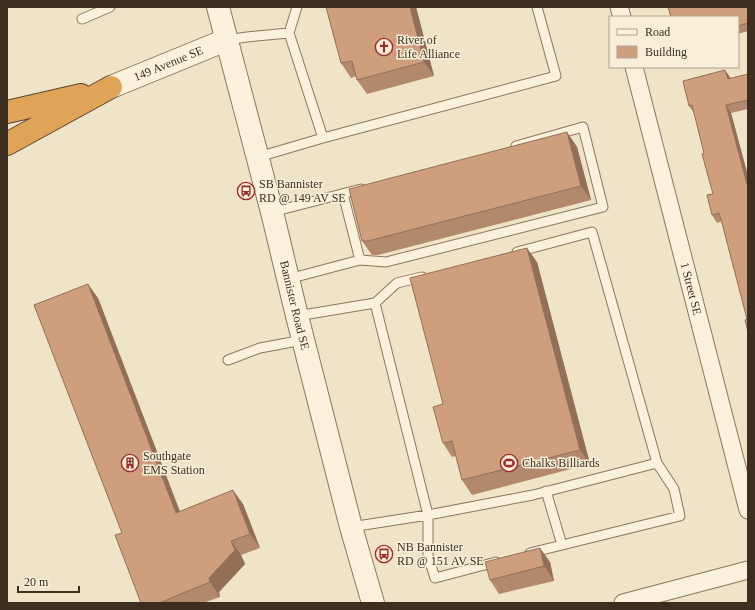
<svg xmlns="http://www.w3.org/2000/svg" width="755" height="610" font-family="'Times New Roman',serif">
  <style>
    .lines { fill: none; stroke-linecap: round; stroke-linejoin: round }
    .service-casing { stroke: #8d765c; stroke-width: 11 }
    .minor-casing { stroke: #8d765c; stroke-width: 19 }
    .tertiary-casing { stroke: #8d765c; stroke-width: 24 }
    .motorway-casing { stroke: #5b4430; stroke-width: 24 }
    .service { stroke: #faf1dc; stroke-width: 9 }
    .minor { stroke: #faf1dc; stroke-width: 17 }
    .tertiary { stroke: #faf1dc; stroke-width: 22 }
    .motorway { stroke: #e0a458; stroke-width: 22 }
    .wall { fill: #b2896c }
    .shaded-wall { fill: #916f58 }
    .building { fill: #cf9f7d; stroke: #916f58 }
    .labels { text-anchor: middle; stroke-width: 3; stroke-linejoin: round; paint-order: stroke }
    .poi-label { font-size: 12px; fill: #3d2e20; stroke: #f7eed8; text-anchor: start }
    .street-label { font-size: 12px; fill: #3d2e20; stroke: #f7eed8 }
  </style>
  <rect width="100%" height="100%" fill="#f0e4c8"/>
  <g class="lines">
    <defs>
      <path id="service" d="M82,19L110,7
        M226,40L247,37L289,33L297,7
        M323,138L556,76L537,7
        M258,157L323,138L289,33
        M343,194L360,260
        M272,212L361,189
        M288,279L360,260L386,262L603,207L583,127L516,146
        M375,303L397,283L422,277
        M297,316L375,303L428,515L351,527
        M228,360L260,348L303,340
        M546,491L562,545L680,516L674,489L657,463
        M530,553L562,545
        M496,562L435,578L428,556V515L533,495L657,463L592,232L517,252"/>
      <g id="minor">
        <path d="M619,7L622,17"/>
        <path id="s1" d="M634,67L748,510"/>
        <path d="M623,603L748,570"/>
      </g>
      <g id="tertiary">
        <path id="s2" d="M218,7L272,212L297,316L351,527L373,603"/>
        <path id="s3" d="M111,87L226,40"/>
      </g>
      <path id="motorway" d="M7,112L81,95
        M7,144L111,87"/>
    </defs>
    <use href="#service" class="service-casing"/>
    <use href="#minor" class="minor-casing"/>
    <use href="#tertiary" class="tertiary-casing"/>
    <use href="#motorway" class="motorway-casing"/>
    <use href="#service" class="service"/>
    <use href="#minor" class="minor"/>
    <use href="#tertiary" class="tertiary"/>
    <use href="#motorway" class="motorway"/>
  </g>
  <path class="wall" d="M326,7H416L434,76L367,94L357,80L356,76L351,78L341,63Z
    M748,7V31L738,34V17Z
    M748,74V109L731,113L748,176V332L747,319L722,221L717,223L712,215L713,194L704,153L694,113L689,106L730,77L731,79Z
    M567,132L577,147L591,200L378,255H372L362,241Z
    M537,262L590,464L472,495L462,480L456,456L452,457L443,443V404Z
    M98,298L179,511L243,504L260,548L241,555L245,564L219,592L220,597L203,603H141L122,533Z
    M550,562L554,581L499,594L490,580Z"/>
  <path class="shaded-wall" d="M410,7H416L434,76L424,62Z
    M725,70L730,77L733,87L728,79Z
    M726,105L731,113L748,176V186L747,184Z
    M567,132L577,147L591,200L581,186Z
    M527,248L537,262L590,464L580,450Z
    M88,284L98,298L186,527L176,513Z
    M233,490L243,504L260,548L250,534Z
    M231,541L241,555L245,564L219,592L220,597L210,582L209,578Z
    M540,548L550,562L554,581L544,566Z"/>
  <path class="building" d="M326,7H410L424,62L357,80L352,61L341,63Z
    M668,7H748V23L738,26V17H671Z
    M725,70L728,79L748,74V100L726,105L747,184H748V332L745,320L747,319L722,223L719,213L712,215L707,195L713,194L702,154L704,153L692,105L689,106L683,81Z
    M567,132L581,186L368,241H362L349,189Z
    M527,248L580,450L462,480L452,441L443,443L433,407L443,404L410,278Z
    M88,284L176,513L233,490L250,534L231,541L235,550L209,578L210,582L178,595L160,603H141L115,535L122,533L34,305Z
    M540,548L544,566L490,580L485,562Z"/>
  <defs>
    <symbol id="church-ring" viewBox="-11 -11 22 22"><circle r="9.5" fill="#f7eed8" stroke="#9e2a2b" stroke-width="1.5"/><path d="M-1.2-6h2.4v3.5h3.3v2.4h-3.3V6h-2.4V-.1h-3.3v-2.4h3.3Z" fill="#9e2a2b"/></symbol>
    <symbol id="bus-ring" viewBox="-11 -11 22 22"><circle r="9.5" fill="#f7eed8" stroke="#9e2a2b" stroke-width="1.5"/><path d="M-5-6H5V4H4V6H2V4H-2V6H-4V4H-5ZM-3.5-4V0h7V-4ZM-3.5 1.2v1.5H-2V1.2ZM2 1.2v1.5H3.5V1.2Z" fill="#9e2a2b"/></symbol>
    <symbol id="building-ring" viewBox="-11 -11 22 22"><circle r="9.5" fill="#f7eed8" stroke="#9e2a2b" stroke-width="1.5"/><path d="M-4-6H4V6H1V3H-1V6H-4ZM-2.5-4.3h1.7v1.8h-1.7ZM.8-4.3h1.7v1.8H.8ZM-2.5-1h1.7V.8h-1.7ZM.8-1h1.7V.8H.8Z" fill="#9e2a2b"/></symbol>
    <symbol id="stadium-ring" viewBox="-11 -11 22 22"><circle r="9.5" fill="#f7eed8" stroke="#9e2a2b" stroke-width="1.5"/><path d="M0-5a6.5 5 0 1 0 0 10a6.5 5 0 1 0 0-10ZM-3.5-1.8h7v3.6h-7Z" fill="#9e2a2b"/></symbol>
  </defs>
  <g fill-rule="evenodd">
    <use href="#church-ring" x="374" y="37" width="20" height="20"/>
    <use href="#bus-ring" x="236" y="181" width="20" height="20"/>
    <use href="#building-ring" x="120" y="453" width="20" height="20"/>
    <use href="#stadium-ring" x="499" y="453" width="20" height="20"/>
    <use href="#bus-ring" x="374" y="544" width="20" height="20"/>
  </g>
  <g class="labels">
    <g class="poi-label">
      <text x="397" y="44">River of<tspan x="397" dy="14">Life Alliance</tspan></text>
      <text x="259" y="188">SB Bannister<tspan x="259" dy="14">RD @ 149 AV SE</tspan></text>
      <text x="143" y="460">Southgate<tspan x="143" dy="14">EMS Station</tspan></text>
      <text x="522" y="467">Chalks Billiards</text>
      <text x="397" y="551">NB Bannister<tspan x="397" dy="14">RD @ 151 AV SE</tspan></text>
    </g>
    <g class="street-label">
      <text dy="4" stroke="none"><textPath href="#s3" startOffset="62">149 Avenue SE</textPath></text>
      <text dy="4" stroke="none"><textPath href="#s1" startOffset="229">1 Street SE</textPath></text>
      <text dy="4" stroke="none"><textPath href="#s2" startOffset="308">Bannister Road SE</textPath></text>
    </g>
  </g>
  <rect width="755" height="610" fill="none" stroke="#3d2e20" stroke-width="16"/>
  <rect x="609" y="16" width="130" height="52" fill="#f7eed8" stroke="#ada18e"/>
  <rect x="617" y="29" width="20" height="6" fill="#faf1dc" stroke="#ada18e"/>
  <text x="645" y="36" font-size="12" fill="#3d2e20">Road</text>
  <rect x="617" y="46" width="20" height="12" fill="#cf9f7d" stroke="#ada18e"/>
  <text x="645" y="56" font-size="12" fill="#3d2e20">Building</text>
  <path d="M18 586v6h61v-6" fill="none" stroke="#3d2e20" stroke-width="2"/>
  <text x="24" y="586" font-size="12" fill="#3d2e20" stroke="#f7eed8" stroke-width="3" paint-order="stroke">20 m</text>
</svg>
